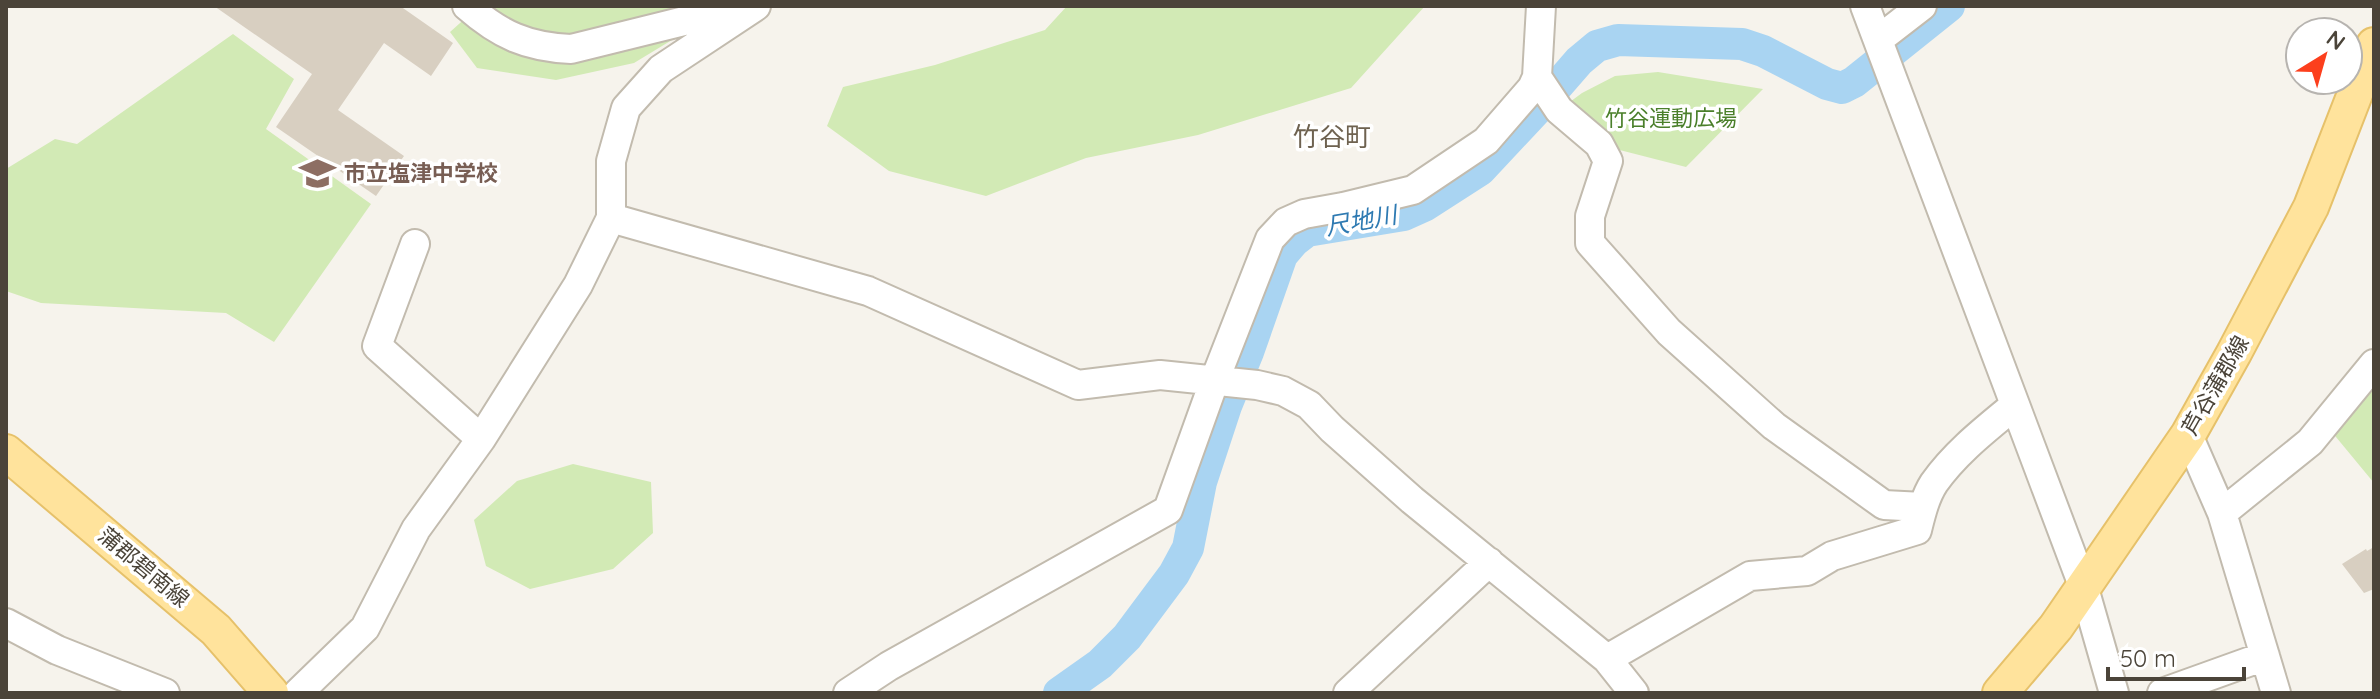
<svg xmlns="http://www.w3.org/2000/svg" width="2380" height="699" font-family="Quicksand,'Noto Sans JP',sans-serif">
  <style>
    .green { fill: #d2eab5 }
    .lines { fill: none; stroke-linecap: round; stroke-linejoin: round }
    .river { stroke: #a9d4f2; stroke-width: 32 }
    .building { fill: #d8cfc1 }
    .minor-casing { stroke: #c2bbae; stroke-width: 32 }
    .major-casing { stroke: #e6c16a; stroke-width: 38 }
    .minor { stroke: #fff; stroke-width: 28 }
    .major { stroke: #ffe39c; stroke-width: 34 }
    .labels { text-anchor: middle; stroke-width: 7; stroke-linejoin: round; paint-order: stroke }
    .park-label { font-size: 22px; fill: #4a7f2a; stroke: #fff }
    .education-label { font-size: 22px; font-weight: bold; fill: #785e54; stroke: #fff; text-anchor: start }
    .street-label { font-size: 22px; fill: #4b4439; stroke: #fff }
    .water-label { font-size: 24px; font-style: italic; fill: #2e7ab2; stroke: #fff }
    .quarter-label { font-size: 26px; fill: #6e6250; stroke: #fff }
  </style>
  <rect width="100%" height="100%" fill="#f6f3ec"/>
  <path class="green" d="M479,6H704L695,26L634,63L556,80L477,68L450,32Z
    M1067,6H1425L1351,88L1198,135L1086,158L986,196L889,171L827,126L843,87L935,65L1045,30Z
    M233,34L294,79L266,129L371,204L274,342L226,313L41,303L6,291V169L55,139L77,144Z
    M1658,72L1763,89L1686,167L1604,146L1563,107L1582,93L1615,76Z
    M2374,361V483L2317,414Z
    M573,464L651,482L653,533L613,569L530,589L486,566L474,520L517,481Z"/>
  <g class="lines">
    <path class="river" d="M1059,693L1100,664L1127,637L1174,574L1188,548L1201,482L1226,406L1248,352L1282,255L1294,241L1307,231L1404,215L1424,206L1480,170L1539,107L1579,61L1597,46L1618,40L1742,44L1763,51L1827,84L1842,88L1854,82L1949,6"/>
  </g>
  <path class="building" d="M214,6H400L453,43L431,76L384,43L338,110L404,156L376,196L276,127L312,74Z
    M2374,547V589L2364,593L2342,564L2366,549L2367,551Z"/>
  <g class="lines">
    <defs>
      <path id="minor" d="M467,6C500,35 527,47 571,49L741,7
        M1865,6L2084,588L2114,693
        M1878,40L1922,6
        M1537,77L1559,110L1599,144L1608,161L1590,216V243L1669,332L1774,426L1884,505L1923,507
        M611,218L868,291L1078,385L1160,375L1257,385L1283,391L1309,405L1332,429L1412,500L1607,659L1634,693
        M415,244L377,346L481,439
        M2188,435L2222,513L2276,693
        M2222,513L2310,442L2374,364
        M6,623L57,650L165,693
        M1607,659L1750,576L1807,571L1832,556L1917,530C1921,514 1925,497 1934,483C1956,452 1986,429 2015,405
        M298,693L365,628L416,529L481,439L578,285L611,218V161L626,108L661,69L756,6
        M848,693L889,666L1168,510L1214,382L1270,239L1286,222L1304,214L1343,207L1413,190L1486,141L1532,88L1537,77L1541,6
        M1348,693L1489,562
        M2162,693L2265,656"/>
      <path id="major" d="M6,452L216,630L271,693
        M2000,693L2056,627L2188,435L2234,353L2311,207L2374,45"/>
    </defs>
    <use href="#minor" class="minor-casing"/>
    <use href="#major" class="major-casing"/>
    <use href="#minor" class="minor"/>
    <use href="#major" class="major"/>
  </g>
  <defs>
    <symbol id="school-bare" viewBox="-9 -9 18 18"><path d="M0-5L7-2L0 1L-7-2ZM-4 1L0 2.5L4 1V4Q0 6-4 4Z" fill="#8d6e63" stroke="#fff" stroke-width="2.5" paint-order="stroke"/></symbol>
  </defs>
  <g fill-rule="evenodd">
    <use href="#school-bare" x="292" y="148" width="51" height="51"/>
  </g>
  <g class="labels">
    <g class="park-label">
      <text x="1671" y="126">竹谷運動広場</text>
    </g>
    <g class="education-label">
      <text x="344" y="181">市立塩津中学校</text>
    </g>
    <g class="street-label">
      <text transform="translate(2215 385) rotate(-60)" y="8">芦谷蒲郡線</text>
      <text transform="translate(144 567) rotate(40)" y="8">蒲郡碧南線</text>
    </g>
    <g class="water-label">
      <text transform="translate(1361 221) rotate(-10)" y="8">尺地川</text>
    </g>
    <g class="quarter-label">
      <text x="1332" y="146">竹谷町</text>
    </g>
  </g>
  <rect width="2380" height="699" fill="none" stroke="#4b4439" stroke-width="16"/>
  <g transform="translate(2324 56) rotate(37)"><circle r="38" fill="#ffffff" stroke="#b7b4b0" stroke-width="2"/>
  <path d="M0-6L14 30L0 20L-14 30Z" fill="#fc3f1d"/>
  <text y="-12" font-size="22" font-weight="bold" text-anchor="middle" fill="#4b4439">N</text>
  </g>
  <path d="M2108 667v12h136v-12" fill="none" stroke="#4b4439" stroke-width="4"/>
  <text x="2120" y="667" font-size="24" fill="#4b4439" stroke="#ffffff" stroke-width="6" paint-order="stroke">50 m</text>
</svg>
